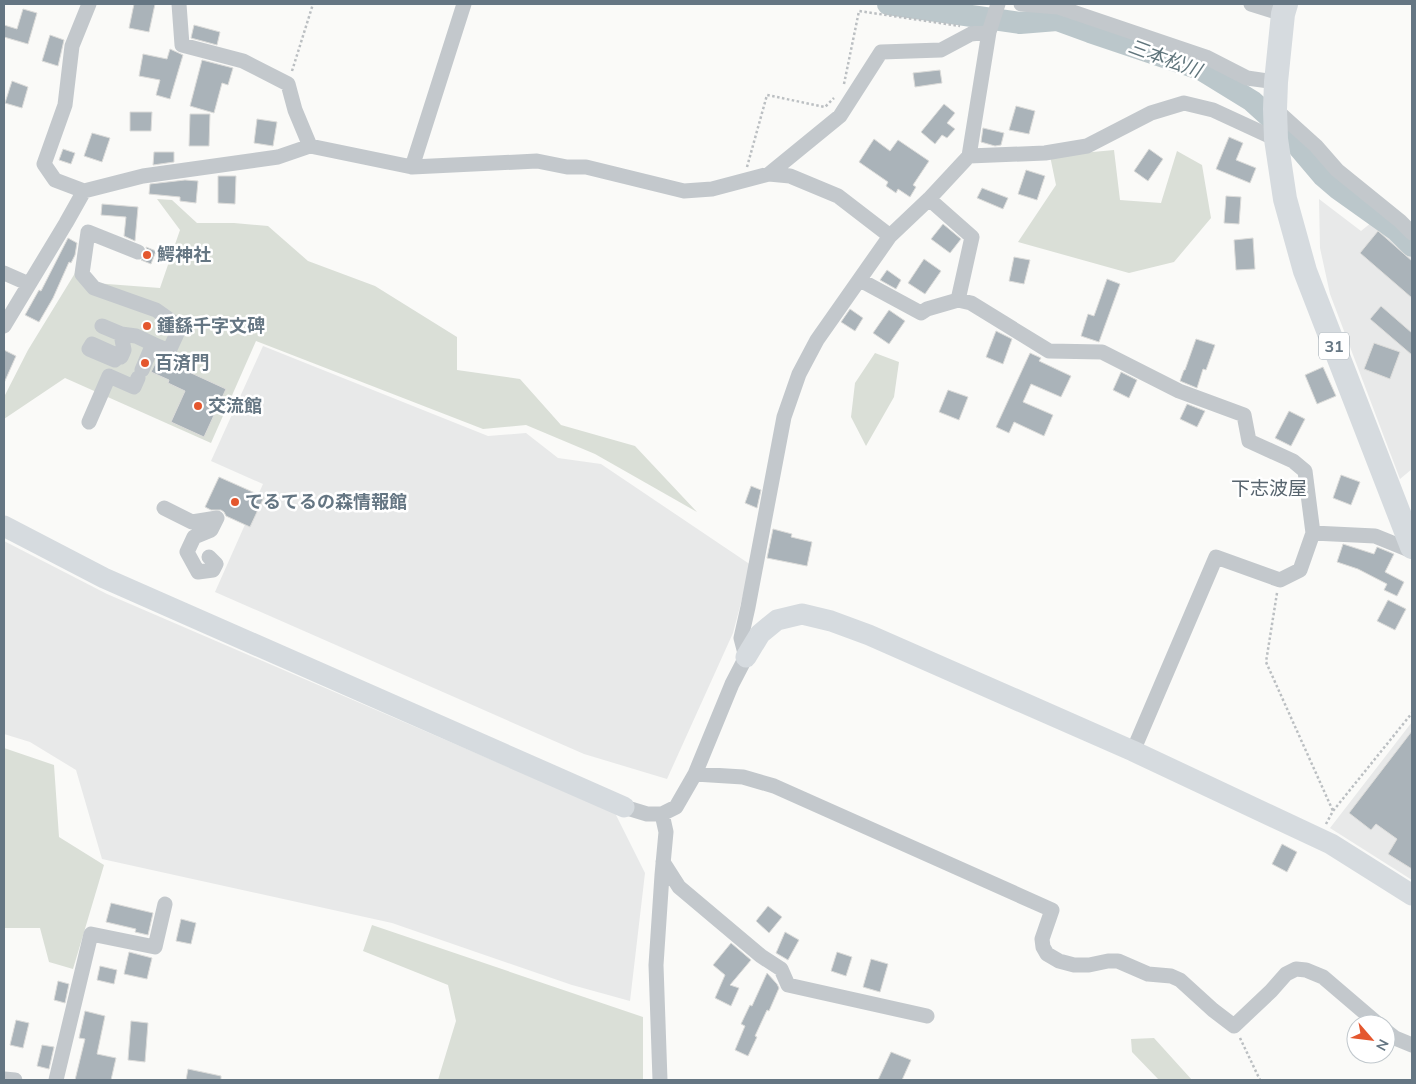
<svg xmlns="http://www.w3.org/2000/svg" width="1416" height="1084" font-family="Mulish,'Noto Sans JP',sans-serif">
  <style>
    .built { fill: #e8e9e9 }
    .green { fill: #dadfd7 }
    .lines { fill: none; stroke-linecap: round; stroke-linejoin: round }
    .river { stroke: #bbc7cb; stroke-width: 22 }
    .building { fill: #aab3b9; stroke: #dcdcda }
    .path { stroke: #bbbfc2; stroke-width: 2.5; stroke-dasharray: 2.5 2.5; stroke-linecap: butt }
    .street { stroke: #c3c8cc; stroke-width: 15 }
    .secondary { stroke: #d6dbdf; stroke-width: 21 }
    .primary { stroke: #d6dbdf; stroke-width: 24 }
    .poi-dot { fill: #e4572e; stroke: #fff; stroke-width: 2 }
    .labels { text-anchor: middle; stroke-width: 5; stroke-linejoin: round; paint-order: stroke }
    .shield { fill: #fff; stroke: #939fa8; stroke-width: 1 }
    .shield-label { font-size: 16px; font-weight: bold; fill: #657683 }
    .poi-label { font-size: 18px; font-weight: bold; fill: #657683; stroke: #fff; text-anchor: start }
    .water-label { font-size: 19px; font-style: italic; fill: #60757c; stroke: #fff }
    .neighbourhood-label { font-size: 19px; fill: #57646e; stroke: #fff }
  </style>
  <rect width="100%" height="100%" fill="#fafaf8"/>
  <path class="built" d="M1319,199L1361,231L1382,214L1412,241V469L1400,479L1330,294L1320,248Z
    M263,346L488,436L526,433L558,458L601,464L751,565L733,633L667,779L584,754L215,592L263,484L211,461Z
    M4,541L107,594L615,813L645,873L630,1001L572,985L392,923L102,859L76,770L30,742L4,734Z
    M1412,722V880L1330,828Z"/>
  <path class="green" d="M1114,150L1120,200L1161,203L1177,151L1202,165L1211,218L1174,262L1129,273L1018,242L1056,185L1050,156Z
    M157,199L172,200L197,223H234L268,226L308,261L375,286L457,337V370L520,379L561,425L635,446L697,512L595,454L526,425L483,429L256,341L211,443L65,378L4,419V397L28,350L80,265L94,283L160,288L180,230Z
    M875,353L899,362L894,397L866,446L851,417L855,383Z
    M4,748L54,765L59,837L104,865L73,969L49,962L40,928H4Z
    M372,925L643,1017V1080H438L456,1021L448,985L363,951Z
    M1154,1038L1192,1080H1159L1132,1052L1131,1039Z"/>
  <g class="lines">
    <path class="river" d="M888,4L1020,23L1057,20L1090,32L1200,69L1252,101L1284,130L1323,176L1337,188L1396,230L1412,246"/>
  </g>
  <path class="building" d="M134,4H155L149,32L129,28Z
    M23,9L37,13L28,44L4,37V25L17,29Z
    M194,25L220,32L217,45L191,38Z
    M50,35L64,40L58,66L42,61Z
    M170,49L183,55L170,99L156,95L160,80L139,76L143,54L167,59Z
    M202,60L233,68L228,85L222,83L214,113L190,106Z
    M940,70L942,83L915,87L913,73Z
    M12,81L28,87L22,108L5,103Z
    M944,104L955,113L947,123L955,129L947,138L942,135L935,144L921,132Z
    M1016,106L1035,111L1029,134L1009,130Z
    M130,112H152L151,131H130Z
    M190,114H210L209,146H189Z
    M257,119L277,122L273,146L254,143Z
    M983,128L1004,133L1001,145L995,146L981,142Z
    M92,133L110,138L102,162L84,156Z
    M1229,137L1243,143L1236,160L1256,168L1250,183L1216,169Z
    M874,139L890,151L898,140L929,161L913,185L916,187L910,197L898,189L896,193L886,186L888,182L859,162Z
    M63,149L75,153L71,164L59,160Z
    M1149,149L1163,159L1148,181L1134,171Z
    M154,152H174V162L153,165Z
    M1026,170L1045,176L1037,200L1018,194Z
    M218,176H236L235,204L218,203Z
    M185,180L198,181L196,203L180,201V197L149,194L150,184Z
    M982,188L1008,198L1003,209L977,198Z
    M1226,196L1241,197L1239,224L1224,223Z
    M102,204L138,207L135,241L124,236L126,217L101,215Z
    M943,224L961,239L950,253L931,239Z
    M1378,231L1412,261V298L1360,253Z
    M68,238L77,243L75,255L71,263L69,262L53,298L39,322L25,315L39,290L41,291Z
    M1253,238L1255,269L1236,270L1234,240Z
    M146,247L156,251L151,264L141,260L147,255V250Z
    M1014,257L1030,260L1024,284L1009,281Z
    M924,259L941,271L925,294L908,283Z
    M887,270L901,280L896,289L880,280Z
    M1107,279L1120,284L1099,342L1081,336L1088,314L1094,316Z
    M1381,306L1412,333V355L1370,319Z
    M850,309L863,318L855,331L841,322Z
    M889,310L905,321L889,344L873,333Z
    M996,331L1012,339L1003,364L986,357Z
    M1196,339L1215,345L1206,370L1203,369L1197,388L1180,381L1184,370H1185Z
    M1374,343L1400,352L1390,379L1364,369Z
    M4,350L16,356L4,383Z
    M1030,353L1041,358L1039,361L1071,376L1061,397L1031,384L1023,402L1053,415L1044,436L1014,422L1009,433L996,427Z
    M156,362L174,370L176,366L226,389L204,437L171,422L185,391L168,383L169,380L151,372Z
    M1323,367L1336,396L1317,404L1305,375Z
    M1121,372L1137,380L1129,398L1113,390Z
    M948,390L968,397L959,420L939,412Z
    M1187,404L1205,411L1197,427L1180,419Z
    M1289,411L1305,419L1291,446L1275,438Z
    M1341,475L1360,482L1351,505L1333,498Z
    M219,477L264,497L250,527L226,516L224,512L221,510H211L205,507Z
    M751,486L761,490L757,508L745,503Z
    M773,529L792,534L791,537L812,542L807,566L767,558Z
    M1343,544L1374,554L1377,547L1394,554L1385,572L1404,582L1397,596L1384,590L1387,584L1358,569L1337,562Z
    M1388,600L1406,609L1395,630L1377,621Z
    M1412,731V869L1388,854L1397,839L1376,824L1371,830L1349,813Z
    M1282,844L1297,852L1287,872L1272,864Z
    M111,903L153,913L148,935L135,932L136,929L106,922Z
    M768,906L782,917L769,933L756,921Z
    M181,919L196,923L191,944L176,941Z
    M785,932L799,940L788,960L776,953Z
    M731,943L751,960L730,985L739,988L731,1006L715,998L725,975L713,965Z
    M129,952L152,958L147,979L124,974Z
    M837,952L852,957L846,976L831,971Z
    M871,959L888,964L880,992L863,987Z
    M100,966L117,970L114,984L97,980Z
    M767,973L777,984L779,988L769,1011L767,1010L755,1036L757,1037L748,1056L735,1050L745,1026L741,1024L750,1005L752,1006Z
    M58,981L69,984L65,1003L54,1000Z
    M85,1011L105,1016L97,1054L116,1058L111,1080H75L85,1039L79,1038Z
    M16,1020L29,1023L23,1048L10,1045Z
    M131,1021L148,1023L145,1062L128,1060Z
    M42,1045L54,1047L49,1069L37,1066Z
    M891,1052L911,1060L902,1080H878Z
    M188,1069L221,1076V1080H186Z"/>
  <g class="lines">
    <path class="path" d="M292,71L313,4
      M844,84L859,11L960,26
      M747,167L767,95L825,107L834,98
      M1277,593L1266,662L1333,811
      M1326,824L1333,811L1412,713
      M1240,1038L1260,1080"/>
    <path class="street" d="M89,4L72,46L65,105L44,164L55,180L84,191L143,176L278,157L310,146L412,167L537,161L567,167H586L684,191L712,189L769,174L790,176L838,196L890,236
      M179,4L182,45L243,61L288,84L295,110L310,146
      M1021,4L1058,7L1206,57L1247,78L1276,82
      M1251,4L1283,14
      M1275,109L1316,146L1337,170L1400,221L1412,233
      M969,156L989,32L998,4
      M412,167L464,4
      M769,174L840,116L881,52L941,50L971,34L989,32
      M929,199L972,237L958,300
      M138,252L88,232L82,274L94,288L156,310L180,327L169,351L153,344L142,370
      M4,273L29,284
      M860,280L921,313L927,309L958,300L971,303L1049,351L1102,352L1179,391L1244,415L1249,441L1293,461L1305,471L1313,533L1300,570L1280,580L1216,557L1133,751
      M4,326L66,223L84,191
      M102,326L121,334L136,336L153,344
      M115,360L89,349L92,344L121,357L124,350L121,334
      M89,422L109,376L134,387L138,378
      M164,508L192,522L217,518L211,530L194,537L187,552L198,572L213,570L216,564L209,557
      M1313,533L1375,536L1412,551
      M695,774L743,777L774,786L1052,910L1042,939L1043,947L1047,954L1059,961L1074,965H1089L1108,961H1118L1148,974L1171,976L1180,980L1213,1010L1234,1026L1271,991L1286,974L1296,969L1306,970L1323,977L1378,1024
      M624,807L647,814H662L676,807L695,774L732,684L746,657L741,638L748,607L784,417L799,374L817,340L890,236L929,199L969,156L1045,153L1087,146L1151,113L1184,103L1213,110L1276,139
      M663,862L679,887L761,956L781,969L788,985L927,1016
      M1386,1031L1395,1038L1412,1045
      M4,1079L15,1080
      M56,1080L91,934L155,947L165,904
      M660,1080L656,965L662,875L666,832L662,814"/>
    <path class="secondary" d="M4,526L104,578L624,807
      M746,657L760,634L777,620L802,614L831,621L869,635L1133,751L1331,844L1412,895"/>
    <path class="primary" d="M1286,4L1283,14L1276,82L1275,109L1276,139L1285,199L1305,271L1412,547"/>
  </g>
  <g class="poi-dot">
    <circle cx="147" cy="255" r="5"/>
    <circle cx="147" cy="326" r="5"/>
    <circle cx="145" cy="363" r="5"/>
    <circle cx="198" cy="406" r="5"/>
    <circle cx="235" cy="502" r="5"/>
  </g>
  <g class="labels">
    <rect class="shield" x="1319" y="332.5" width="30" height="27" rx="4"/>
    <g class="shield-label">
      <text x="1334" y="352">31</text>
    </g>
    <g class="poi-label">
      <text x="157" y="261">鰐神社</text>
      <text x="157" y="332">鍾繇千字文碑</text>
      <text x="155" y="369">百済門</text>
      <text x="208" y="412">交流館</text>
      <text x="245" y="508">てるてるの森情報館</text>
    </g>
    <g class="water-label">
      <text transform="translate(1165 58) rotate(20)" y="7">三本松川</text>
    </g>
    <g class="neighbourhood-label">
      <text x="1269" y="495">下志波屋</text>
    </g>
  </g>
  <rect width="1416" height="1084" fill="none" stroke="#657683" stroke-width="10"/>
  <g transform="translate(1371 1039) rotate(118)"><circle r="24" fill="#ffffff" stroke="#c1c8cd"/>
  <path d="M0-4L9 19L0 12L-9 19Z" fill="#e4572e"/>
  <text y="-8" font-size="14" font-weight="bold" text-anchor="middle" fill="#657683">N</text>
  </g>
</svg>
